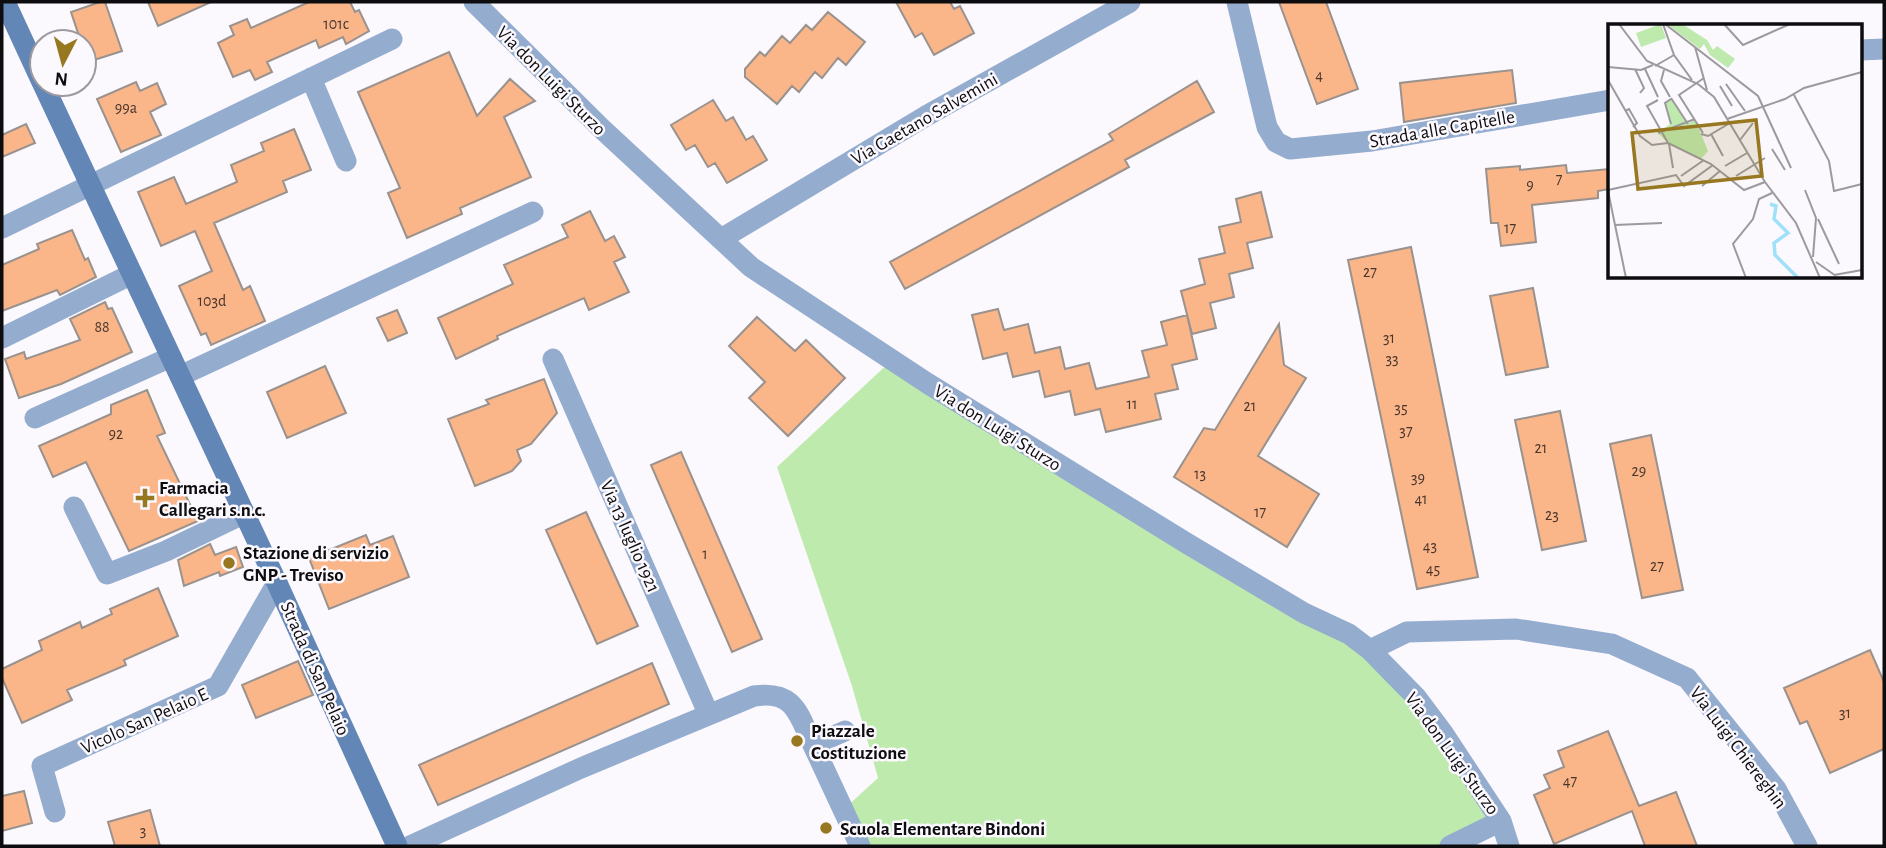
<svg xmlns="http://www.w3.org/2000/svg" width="1886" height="848" font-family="'Alegreya Sans',sans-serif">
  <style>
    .green { fill: #bfeaae }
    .building { fill: #fab589; stroke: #99928e; stroke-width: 2 }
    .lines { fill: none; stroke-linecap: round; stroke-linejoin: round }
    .minor { stroke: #94acce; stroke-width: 21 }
    .secondary { stroke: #6286b6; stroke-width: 21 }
    .poi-dot { fill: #977821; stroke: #fbf8fe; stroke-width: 2.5 }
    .labels { text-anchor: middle; stroke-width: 5; stroke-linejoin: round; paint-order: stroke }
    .number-label { font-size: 16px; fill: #48362d }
    .street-label { font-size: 19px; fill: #0d0c0e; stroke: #fbf8fe }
    .poi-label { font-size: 19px; font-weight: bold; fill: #0d0c0e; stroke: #fbf8fe; text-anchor: start }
    .inset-river { fill: none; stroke: #a0e1fa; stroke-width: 3.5 }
    .inset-road { fill: none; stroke: #9c9a9e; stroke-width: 2 }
    .view { fill: #977821; fill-opacity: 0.15; stroke: #977821; stroke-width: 3.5 }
    .inset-edge { fill: none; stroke: #0d0c0e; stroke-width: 3.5 }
  </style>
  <rect width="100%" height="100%" fill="#fbf8fe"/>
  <path class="green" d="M892,360L1370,650L1501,821L1451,846H860L844,809L878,778L852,686L777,467Z"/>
  <path class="building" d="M100,2H105L122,51L88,62L84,42H81L71,12Z
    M148,2H211L158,26Z
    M309,2H350L355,12L359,10L369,31L346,44L343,37L319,48L316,40L267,62L272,72L255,80L250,70L233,77L218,43L234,35L230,26L247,19L251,28Z
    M896,2H950L954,9L960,6L974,33L934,55L922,33L915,37Z
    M1279,2H1326L1358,89L1317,104Z
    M828,12L865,42L846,65L838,58L822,78L815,72L799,92L792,86L777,104L745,77V69L760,52L765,56L782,36L790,43L806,25L812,30Z
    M449,52L477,116L510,79L535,101L504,117L531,177L460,208L462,214L407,238L388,193L400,188L358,92Z
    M1512,70L1516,103L1404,122L1400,83Z
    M1197,81L1214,112L1125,160L1129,167L905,289L890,262L1113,140L1109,134Z
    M136,82L140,91L157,83L166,104L150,112L161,135L121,152L97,99Z
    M713,100L726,121L733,117L746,140L753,136L767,160L727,183L715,163L708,167L695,145L686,150L671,125Z
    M26,124L35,143L2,157V135Z
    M294,129L311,170L283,181L287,192L214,223L243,290L250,286L265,321L211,345L206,333L201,335L179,286L212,271L195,231L161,246L138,192L174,177L186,204L237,182L231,165L264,151L261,143Z
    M1566,165L1567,173L1609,169V189L1598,191V198L1532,205L1536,242L1501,246L1498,223H1491L1486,169L1520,166V170Z
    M1261,192L1272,237L1247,243L1253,268L1229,274L1234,297L1210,303L1216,328L1192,334L1181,291L1205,284L1199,259L1225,253L1219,227L1241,222L1236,199Z
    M590,211L605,241L614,236L625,257L614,262L629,292L589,310L584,298L497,336L498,339L456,359L438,318L513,284L504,265L568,237L562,225Z
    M72,230L85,260L88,258L96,277L60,295L57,290L2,311V265L39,249L37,244Z
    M1411,247L1478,577L1417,589L1348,260Z
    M1533,288L1548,367L1506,375L1490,296Z
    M105,302L108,309L112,308L132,352L61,384L19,398L5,359L24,352L26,359L80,340L70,319Z
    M998,309L1004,330L1028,324L1035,353L1060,347L1065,369L1089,363L1096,389L1149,377L1142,351L1167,345L1161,322L1187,315L1197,359L1172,365L1178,389L1155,394L1161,419L1106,432L1100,409L1075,415L1070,391L1045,397L1039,371L1013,377L1007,353L983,359L972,315Z
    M397,310L407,333L388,341L377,318Z
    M757,317L795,351L806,340L845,378L788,436L749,398L765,382L729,346Z
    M1279,324L1284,365L1306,378L1258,456L1319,494L1287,547L1174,477L1204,428L1215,430Z
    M325,366L346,413L287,438L267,392Z
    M544,379L557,413L531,444L517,450L521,461L512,471L475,486L448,419L489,404L486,400Z
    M147,390L165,433L157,436L198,521L129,551L86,462L53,477L39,446L111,414V405Z
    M1560,411L1586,541L1542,550L1515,420Z
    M1651,435L1683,590L1642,598L1610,444Z
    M681,452L762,639L732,652L651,465Z
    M586,512L638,626L597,644L546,530Z
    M366,535L370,545L393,536L409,577L329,609L309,558Z
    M210,544L215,555L236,547L243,567L220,576L219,572L184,586L178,560Z
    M158,588L178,636L124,660L126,665L67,690L72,700L22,723L2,678V669L42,650L39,641L80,622L82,628L112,614L110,609Z
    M1870,650L1884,682V749L1830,773L1807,721L1800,724L1784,688Z
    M298,661L313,695L256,718L242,685Z
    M652,663L669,704L438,805L419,765Z
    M1608,731L1639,806L1676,792L1697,846H1645L1632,811L1554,844L1534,795L1550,788L1544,775L1564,767L1558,751Z
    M24,791L32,823L2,831V796Z
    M150,810L160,846H115L108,822Z"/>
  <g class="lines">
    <path class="minor" d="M474,2L601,128L751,267L927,383L1188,544L1304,613L1349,634L1370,650L1416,697L1443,733L1501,821L1509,846
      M1237,2L1267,127L1276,142L1290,149L1372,141L1610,100
      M1860,50L1884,49
      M311,78L346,161
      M2,228L392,39
      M721,239L926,116L1130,2
      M2,338L132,274
      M553,359L708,713
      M180,376L533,212
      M35,418L171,357
      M74,507L107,574L166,551L245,513
      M1370,650L1407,632L1516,629L1612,644L1687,678L1776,789L1807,846
      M813,745L860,846
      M55,812L42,766L218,686L277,583
      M410,846L581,768L754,696C795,690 798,714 813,745L845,731
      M1450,846L1501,821"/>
    <path class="secondary" d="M5,2L42,82
      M43,84L277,583L397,846"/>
  </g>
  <g class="poi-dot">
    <path d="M141.5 487.5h7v7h7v7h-7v7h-7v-7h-7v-7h7z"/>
    <circle cx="229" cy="563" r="7"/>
    <circle cx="797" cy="741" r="7"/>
    <circle cx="826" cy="828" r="7"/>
  </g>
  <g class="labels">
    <g class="number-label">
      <text x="336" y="29">101c</text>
      <text x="1319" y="80">4</text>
      <text x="126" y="113">99a</text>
      <text x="1559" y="184">7</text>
      <text x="1530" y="190">9</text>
      <text x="1510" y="233">17</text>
      <text x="1370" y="277">27</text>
      <text x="212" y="306">103d</text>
      <text x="102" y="332">88</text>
      <text x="1389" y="343">31</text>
      <text x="1392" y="364">33</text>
      <text x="1132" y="409">11</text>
      <text x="1250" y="411">21</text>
      <text x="1401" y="413">35</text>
      <text x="1406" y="436">37</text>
      <text x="116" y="439">92</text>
      <text x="1541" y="453">21</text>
      <text x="1639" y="476">29</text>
      <text x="1200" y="479">13</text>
      <text x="1418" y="483">39</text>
      <text x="1421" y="504">41</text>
      <text x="1260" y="517">17</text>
      <text x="1552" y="520">23</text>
      <text x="1430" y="551">43</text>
      <text x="705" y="559">1</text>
      <text x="1657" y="571">27</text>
      <text x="1433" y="574">45</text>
      <text x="1845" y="718">31</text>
      <text x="1570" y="786">47</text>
      <text x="143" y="836">3</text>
    </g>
    <g class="street-label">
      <text transform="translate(552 80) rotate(45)" y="7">Via don Luigi Sturzo</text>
      <text transform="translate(924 118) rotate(-30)" y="7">Via Gaetano Salvemini</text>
      <text transform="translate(1442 128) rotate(-10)" y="7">Strada alle Capitelle</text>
      <text transform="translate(998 427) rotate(32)" y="7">Via don Luigi Sturzo</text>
      <text transform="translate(631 536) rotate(66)" y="7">Via 13 luglio 1921</text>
      <text transform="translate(316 668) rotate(66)" y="7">Strada di San Pelaio</text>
      <text transform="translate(144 720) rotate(-24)" y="7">Vicolo San Pelaio E</text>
      <text transform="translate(1739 747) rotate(53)" y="7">Via Luigi Chiereghin</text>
      <text transform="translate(1453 753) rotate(54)" y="7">Via don Luigi Sturzo</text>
    </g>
    <g class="poi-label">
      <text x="159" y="494">Farmacia<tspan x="159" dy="22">Callegari s.n.c.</tspan></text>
      <text x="243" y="559">Stazione di servizio<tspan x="243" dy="22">GNP - Treviso</tspan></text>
      <text x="811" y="737">Piazzale<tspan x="811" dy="22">Costituzione</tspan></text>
      <text x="840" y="835">Scuola Elementare Bindoni</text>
    </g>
  </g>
  <g transform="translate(1608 24)">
    <rect width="254" height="254" fill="#fbf8fe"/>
    <path d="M53,0L58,14L33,23L28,9ZM59,0H74L99,16L105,26L109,22L127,35L120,44L102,31L96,20L92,25ZM63,75L80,100L87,95L100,127L93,135L60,119L50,109L62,100L57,79Z" fill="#bfeaae"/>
    <path class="inset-river" d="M162,180L168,182L166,195L180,209L166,219L167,231L190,254"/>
    <path class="inset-road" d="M11,0L39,37L90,60L106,73L157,158L188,199L212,254M55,0L66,31L84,56M57,0L150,72L183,144M116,0L135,21L182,0M87,23L99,66M47,42L66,31M0,43L33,46L45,41M27,45L36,64L32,69M37,45L50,73M56,46L53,57L62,73M0,56L32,112L44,121L60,119M118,60L137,87M112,62L124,82M186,71L221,137L226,167L254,160M63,74L80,100M50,76L39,82L60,119L103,140L136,166L157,158M17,87L21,85L29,99L25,103M119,95L177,75L196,64L254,48M63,100L57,79L63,75M50,109L87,95M95,109L71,71L96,54M93,110L100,112L122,99M103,110L115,132M132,116L145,99M61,120L65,144M164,125L177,146M117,142L139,129M73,152L96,136M128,152L157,134M94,162L112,147M0,166L68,151L76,162L105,141M197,166L208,194L205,233M0,167L18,254M210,195L231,240M7,201L54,199M208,238L228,252M226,251L254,246M138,254L125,220L145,195L151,175L164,169"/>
    <path class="view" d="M148,96L154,152L30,165L24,109Z"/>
    <rect width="254" height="254" class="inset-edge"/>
  </g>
  <rect width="1886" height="848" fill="none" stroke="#0d0c0e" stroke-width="7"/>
  <g transform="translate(63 63) rotate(186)"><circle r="33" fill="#fbf8fe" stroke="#9c9a9e" stroke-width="2"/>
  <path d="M0-5L12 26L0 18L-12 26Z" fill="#977821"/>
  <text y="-10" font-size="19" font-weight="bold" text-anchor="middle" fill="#0d0c0e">N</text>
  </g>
</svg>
